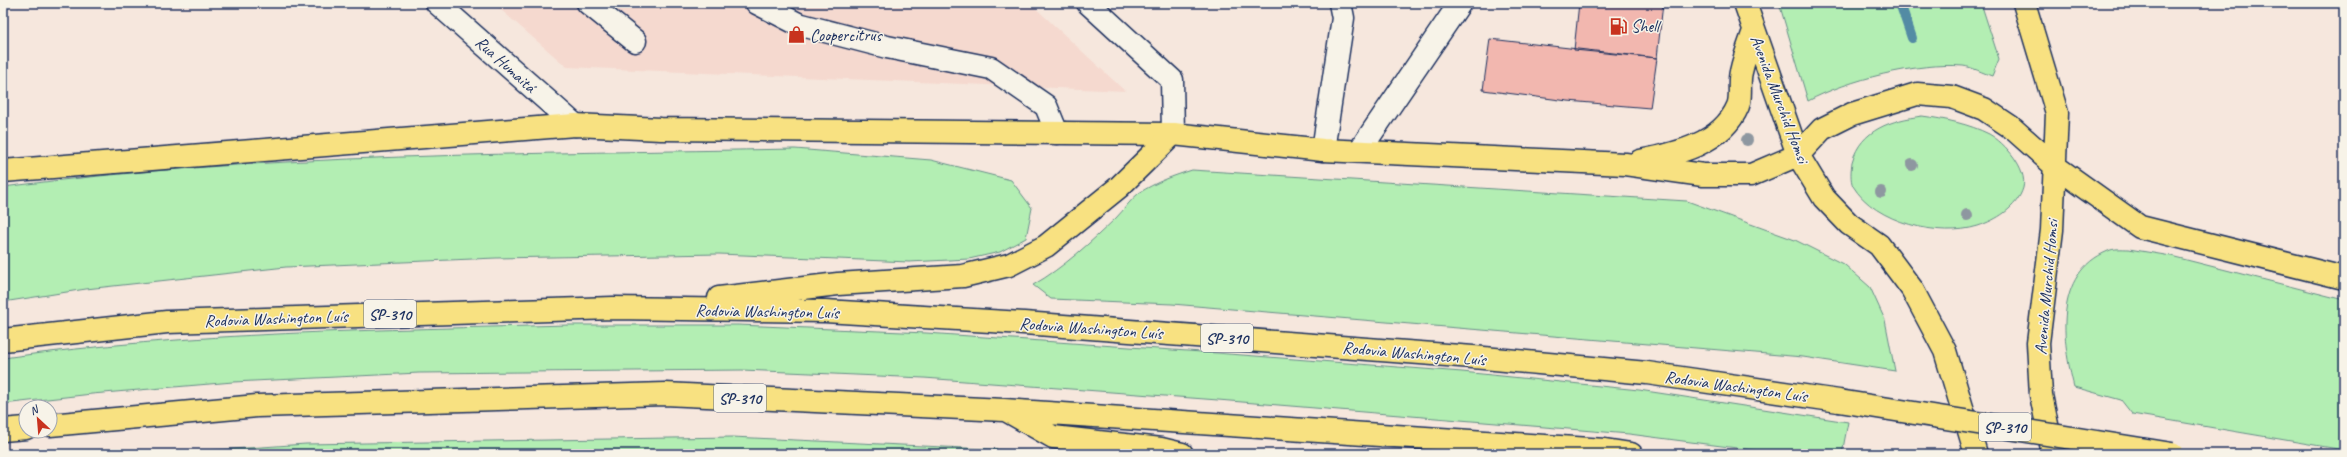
<svg xmlns="http://www.w3.org/2000/svg" width="2347" height="457" font-family="Caveat,sans-serif">
  <style>
    .built { fill: #f5d9cf }
    .green { fill: #b3eeb3; stroke: #678e88 }
    .lines { fill: none; stroke-linecap: round; stroke-linejoin: round }
    .stream { stroke: #538ba4; stroke-width: 10 }
    .building { fill: #f2b7af; stroke: #1b2f5e }
    .minor-casing { stroke: #1b2f5e; stroke-width: 25 }
    .major-casing { stroke: #1b2f5e; stroke-width: 25 }
    .highway-casing { stroke: #1b2f5e; stroke-width: 25 }
    .minor { stroke: #f7f3e8; stroke-width: 22 }
    .major { stroke: #f8e181; stroke-width: 22 }
    .highway { stroke: #f8e181; stroke-width: 22 }
    .highway-bridge-casing { stroke: #1b2f5e; stroke-width: 25; stroke-linecap: butt }
    .highway-bridge { stroke: #f8e181; stroke-width: 22 }
    .tree { fill: #8e97a0 }
    .labels { text-anchor: middle; stroke-width: 3; stroke-linejoin: round; paint-order: stroke }
    .shield { fill: #f7f3e8; stroke: #5d6a87; stroke-width: 1 }
    .shield-label { font-size: 16px; font-weight: bold; fill: #1b2f5e }
    .poi-label { font-size: 17px; fill: #1b2f5e; stroke: #f7f3e8; text-anchor: start }
    .street-label { font-size: 17px; fill: #1b2f5e; stroke: #f7f3e8 }
  </style>
  <rect width="100%" height="100%" fill="#f6e7dd"/>
  <filter id="ink" filterUnits="userSpaceOnUse"><feTurbulence type="fractalNoise" baseFrequency=".025" numOctaves="2"/><feDisplacementMap in="SourceGraphic" scale="8" xChannelSelector="R" yChannelSelector="G"/><feConvolveMatrix kernelMatrix="1 2 1 2 8 2 1 2 1" color-interpolation-filters="sRGB"/></filter>
  <g filter="url(#ink)">
    <path class="built" d="M493,3H1030L1125,91L567,67Z"/>
    <path class="green" d="M1779,3H1981L1999,59L1992,76C1983,73 1972,67 1963,66C1918,62 1847,80 1808,101Z
      M1922,116C1945,119 1969,124 1989,134C2005,143 2028,169 2023,188C2017,208 1996,220 1978,226C1940,238 1875,223 1853,186C1850,180 1851,169 1852,162C1861,129 1892,120 1922,116Z
      M795,149L931,160L1011,180L1032,208L1026,238L1000,252L969,259L909,262L719,254L496,258L286,267L86,289L3,302V187C265,153 531,154 795,149Z
      M1192,170L1687,201L1795,240L1845,265L1870,287L1885,320L1895,371L1803,357L1172,304L1051,299L1033,285C1063,268 1091,242 1116,218C1124,210 1130,200 1139,193C1156,182 1173,176 1192,170Z
      M2129,249L2171,256L2344,300V450L2132,414L2121,400L2074,387C2062,341 2053,274 2108,251C2114,248 2122,249 2129,249Z
      M569,325H738L926,333L1216,353L1462,372L1639,390L1848,422L1842,454H1783L1629,434L1218,400L924,378L742,370L419,373L233,382L92,394L3,404V358C190,332 380,330 569,325Z
      M732,437L1092,454H158L306,444Z"/>
    <g class="lines">
      <path class="stream" d="M1900,3L1912,38"/>
    </g>
    <path class="building" d="M1579,3H1663L1657,58L1574,50Z
      M1490,39L1657,58L1650,108L1568,101L1483,90Z"/>
    <g class="lines">
      <defs>
        <path id="minor" d="M437,3L575,125
          M588,3L635,41
          M757,3L798,24L887,47L991,68L1046,106L1057,133
          M1088,3L1172,80L1173,134
          M1323,150L1343,18L1340,3
          M1360,150L1460,3"/>
        <path id="major" d="M1745,3L1798,155L1824,198L1849,224L1879,245L1912,289L1945,351L1976,454
          M2024,3L2057,113L2052,230L2038,343L2041,395L2053,454
          M1640,161C1676,154 1722,144 1738,106C1742,96 1738,83 1741,72C1744,58 1749,45 1754,31
          M3,171L575,125L661,129L1173,134L1323,150L1625,164L1703,175H1751L1798,155L1822,129L1852,114L1917,94L1952,97L1984,109L2011,127L2056,167L2140,227L2344,278"/>
        <path id="highway" d="M719,298L838,284L963,276L1009,265L1046,246L1119,187L1173,134
          M3,340L167,322L613,308L825,311L1024,323L1473,357L1647,373L1839,401
          M1009,412L1053,437L1161,449L1182,454
          M50,425L257,406L665,394L1004,410L1605,450L1631,454
          M3,430L26,428"/>
      </defs>
      <use href="#minor" class="minor-casing"/>
      <use href="#major" class="major-casing"/>
      <use href="#highway" class="highway-casing"/>
      <use href="#minor" class="minor"/>
      <use href="#major" class="major"/>
      <use href="#highway" class="highway"/>
      <defs>
        <path id="highway-bridge" d="M1839,401L2172,454"/>
      </defs>
      <use href="#highway-bridge" class="highway-bridge-casing"/>
      <use href="#highway-bridge" class="highway-bridge"/>
    </g>
    <g class="tree">
      <circle cx="1747" cy="140" r="6"/>
      <circle cx="1912" cy="165" r="6"/>
      <circle cx="1881" cy="192" r="6"/>
      <circle cx="1967" cy="215" r="6"/>
    </g>
  </g>
  <defs>
    <symbol id="fuel-bare" viewBox="-9 -9 18 18"><path d="M-5.5-6h7V0h2V4h1.3V-2.5L3-4.5l.8-.8L6-3V5H2.5V1h-1V6h-7ZM-4.2-4.7v3.2H.2V-4.7Z" fill="#c8321e" stroke="#f7f3e8" stroke-width="2.5" paint-order="stroke"/></symbol>
    <symbol id="shop-bare" viewBox="-9 -9 18 18"><path d="M-5-2.5h2.3a2.7 3.5 0 0 1 5.4 0H5L5.5 6h-11ZM-1.5-2.5h3a1.5 2.3 0 0 0-3 0Z" fill="#c8321e" stroke="#f7f3e8" stroke-width="2.5" paint-order="stroke"/></symbol>
  </defs>
  <g fill-rule="evenodd">
    <use href="#fuel-bare" x="1606" y="14" width="25" height="25"/>
    <use href="#shop-bare" x="784" y="22" width="25" height="25"/>
  </g>
  <g class="labels">
    <g class="shield">
      <rect x="364" y="300" width="52" height="28" rx="3"/>
      <rect x="1201" y="324" width="52" height="28" rx="3"/>
      <rect x="714" y="384" width="52" height="28" rx="3"/>
      <rect x="1979" y="413" width="52" height="28" rx="3"/>
    </g>
    <g class="shield-label">
      <text x="390" y="320">SP-310</text>
      <text x="1227" y="344">SP-310</text>
      <text x="740" y="404">SP-310</text>
      <text x="2005" y="433">SP-310</text>
    </g>
    <g class="poi-label">
      <text x="1631" y="32">Shell</text>
      <text x="810" y="41">Coopercitrus</text>
    </g>
    <g class="street-label">
      <text transform="translate(506 64) rotate(42)" y="6">Rua Humaitá</text>
      <text transform="translate(1780 99) rotate(69)" y="6">Avenida Murchid Homsi</text>
      <text transform="translate(2046 287) rotate(-85)" y="6">Avenida Murchid Homsi</text>
      <text transform="translate(767 311) rotate(1)" y="6">Rodovia Washington Luís</text>
      <text transform="translate(276 318) rotate(-2)" y="6">Rodovia Washington Luís</text>
      <text transform="translate(1091 328) rotate(4)" y="6">Rodovia Washington Luís</text>
      <text transform="translate(1414 353) rotate(5)" y="6">Rodovia Washington Luís</text>
      <text transform="translate(1736 386) rotate(8)" y="6">Rodovia Washington Luís</text>
    </g>
  </g>
  <rect width="2347" height="457" fill="none" stroke="#f7f3e8" stroke-width="16"/>
  <rect x="8" y="8" width="2331" height="441" fill="none" stroke="#1b2f5e" stroke-width="1.5" filter="url(#ink)"/>
  <g transform="translate(38 419) rotate(334)"><circle r="19" fill="#f7f3e8" stroke="#9fa5b1"/>
  <path d="M0-3L7 15L0 10L-7 15Z" fill="#c8321e"/>
  <text y="-6" font-size="11" font-weight="bold" text-anchor="middle" fill="#1b2f5e">N</text>
  </g>
</svg>
